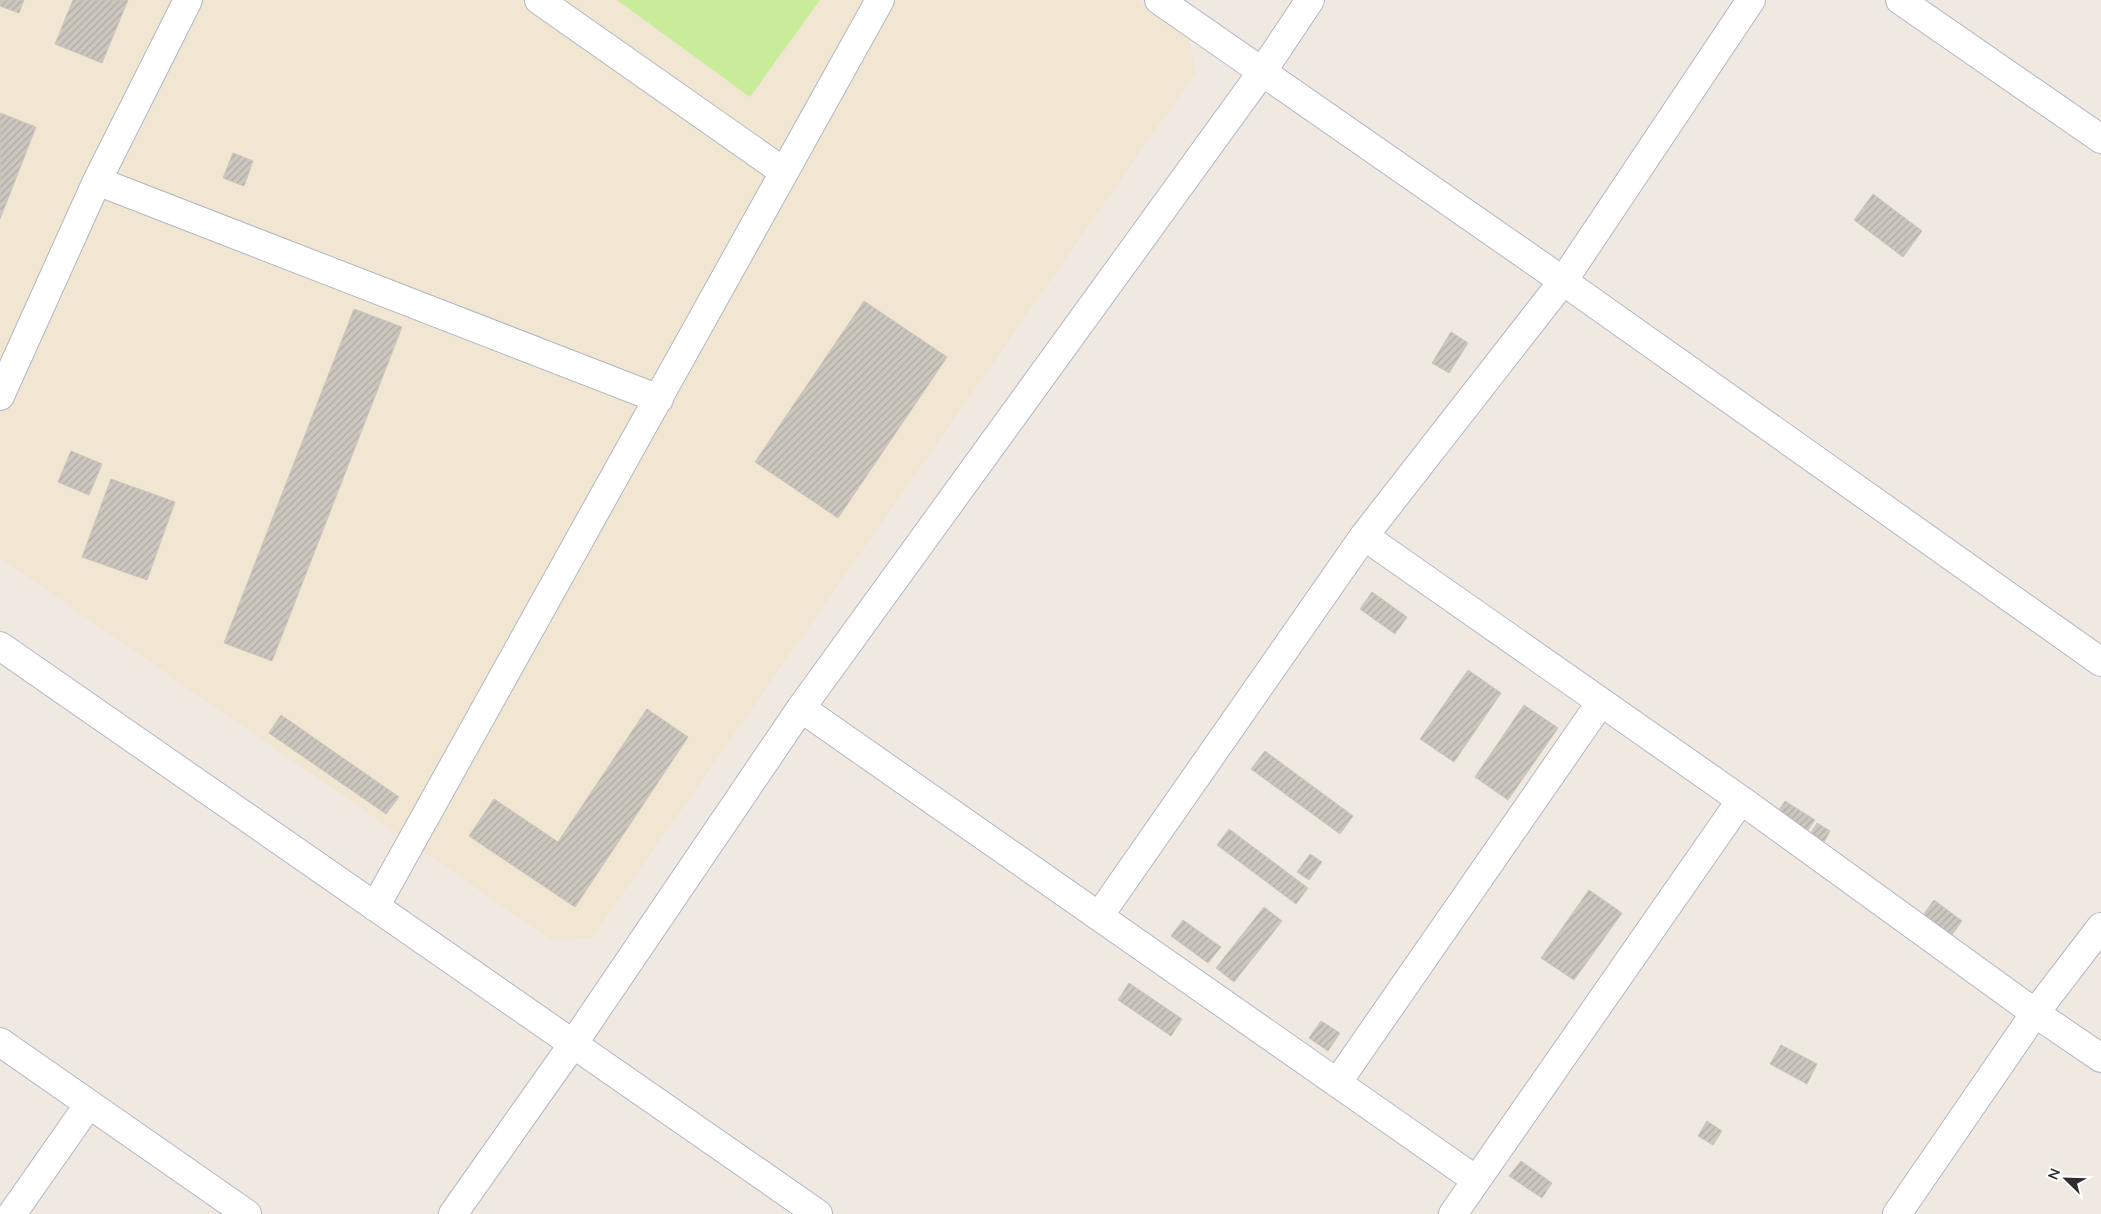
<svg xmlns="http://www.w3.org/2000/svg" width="2101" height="1214" font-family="Mulish,sans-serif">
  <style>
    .education { fill: #f0e6d1 }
    .pitch { fill: #c9ec9a }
    .building { fill: url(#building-hatch); stroke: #cbc5ba }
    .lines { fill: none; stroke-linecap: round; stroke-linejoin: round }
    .minor-casing { stroke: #b4b7c1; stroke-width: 30 }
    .minor { stroke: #fff; stroke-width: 28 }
  </style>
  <defs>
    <pattern id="building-hatch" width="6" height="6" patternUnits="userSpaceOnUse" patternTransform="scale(1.25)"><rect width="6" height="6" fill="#cbc7bf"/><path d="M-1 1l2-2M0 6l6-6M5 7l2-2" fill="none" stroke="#afaba4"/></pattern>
  </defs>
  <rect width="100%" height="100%" fill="#efe9e1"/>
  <path class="education" d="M0,0H1136L1188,36L1196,72L592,938L551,940L0,558Z"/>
  <path class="pitch" d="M617,0H820L750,97Z"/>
  <path class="building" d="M0,0H24L19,13L0,6Z
    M73,0H128L102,63L55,44Z
    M0,113L36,127L0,219Z
    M233,153L253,161L244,186L223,178Z
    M1873,194L1922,231L1903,257L1854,220Z
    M864,301L947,357L838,518L755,462Z
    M354,309L402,327L272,661L224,643Z
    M1451,332L1468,343L1449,373L1432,363Z
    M71,451L102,464L89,495L58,482Z
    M111,479L175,502L147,580L82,557Z
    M1372,592L1407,617L1395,634L1360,609Z
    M1468,670L1501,693L1454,762L1420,739Z
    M1524,705L1558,728L1508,800L1475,777Z
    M647,709L688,737L575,907L469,836L494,799L558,842Z
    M281,715L399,797L386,814L269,733Z
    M1265,751L1353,816L1340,834L1251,769Z
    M1785,801L1815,820L1806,833L1776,815Z
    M1817,823L1830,831L1823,844L1809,836Z
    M1229,829L1308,888L1296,904L1217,845Z
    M1310,854L1322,862L1309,880L1297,872Z
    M1589,890L1622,913L1574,980L1541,958Z
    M1934,900L1962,921L1951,936L1923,915Z
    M1264,907L1282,921L1234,982L1216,968Z
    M1183,920L1221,947L1208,963L1171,936Z
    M1129,983L1182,1019L1171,1036L1118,1000Z
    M1321,1021L1340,1033L1328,1051L1309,1038Z
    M1781,1045L1817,1064L1807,1084L1770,1064Z
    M1707,1121L1722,1131L1713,1145L1698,1136Z
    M1521,1161L1552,1183L1542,1198L1509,1176Z"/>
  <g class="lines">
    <defs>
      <path id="minor" d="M539,0L784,172
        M1159,0L1563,281L2101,662
        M1900,0L2101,139
        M97,181L659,399
        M0,396L97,181L188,0
        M1364,536L1741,800L2035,1013L2101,1058
        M0,646L818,1214
        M801,708L1476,1180
        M375,907L880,0
        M1099,916L1364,536L1563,281L1751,0
        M0,1042L247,1214
        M1337,1083L1601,702
        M12,1214L89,1104
        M453,1214L573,1044L801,708L1262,72L1310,0
        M1453,1214L1741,800
        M1897,1214L2035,1013L2101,927"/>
    </defs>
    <use href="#minor" class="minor-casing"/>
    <use href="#minor" class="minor"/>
  </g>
  <g transform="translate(2066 1179) rotate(293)" stroke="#ffffff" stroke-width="4" paint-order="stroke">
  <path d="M0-4L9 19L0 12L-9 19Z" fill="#2e2e2e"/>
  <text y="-8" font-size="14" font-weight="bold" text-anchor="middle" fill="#2e2e2e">N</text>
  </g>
</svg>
